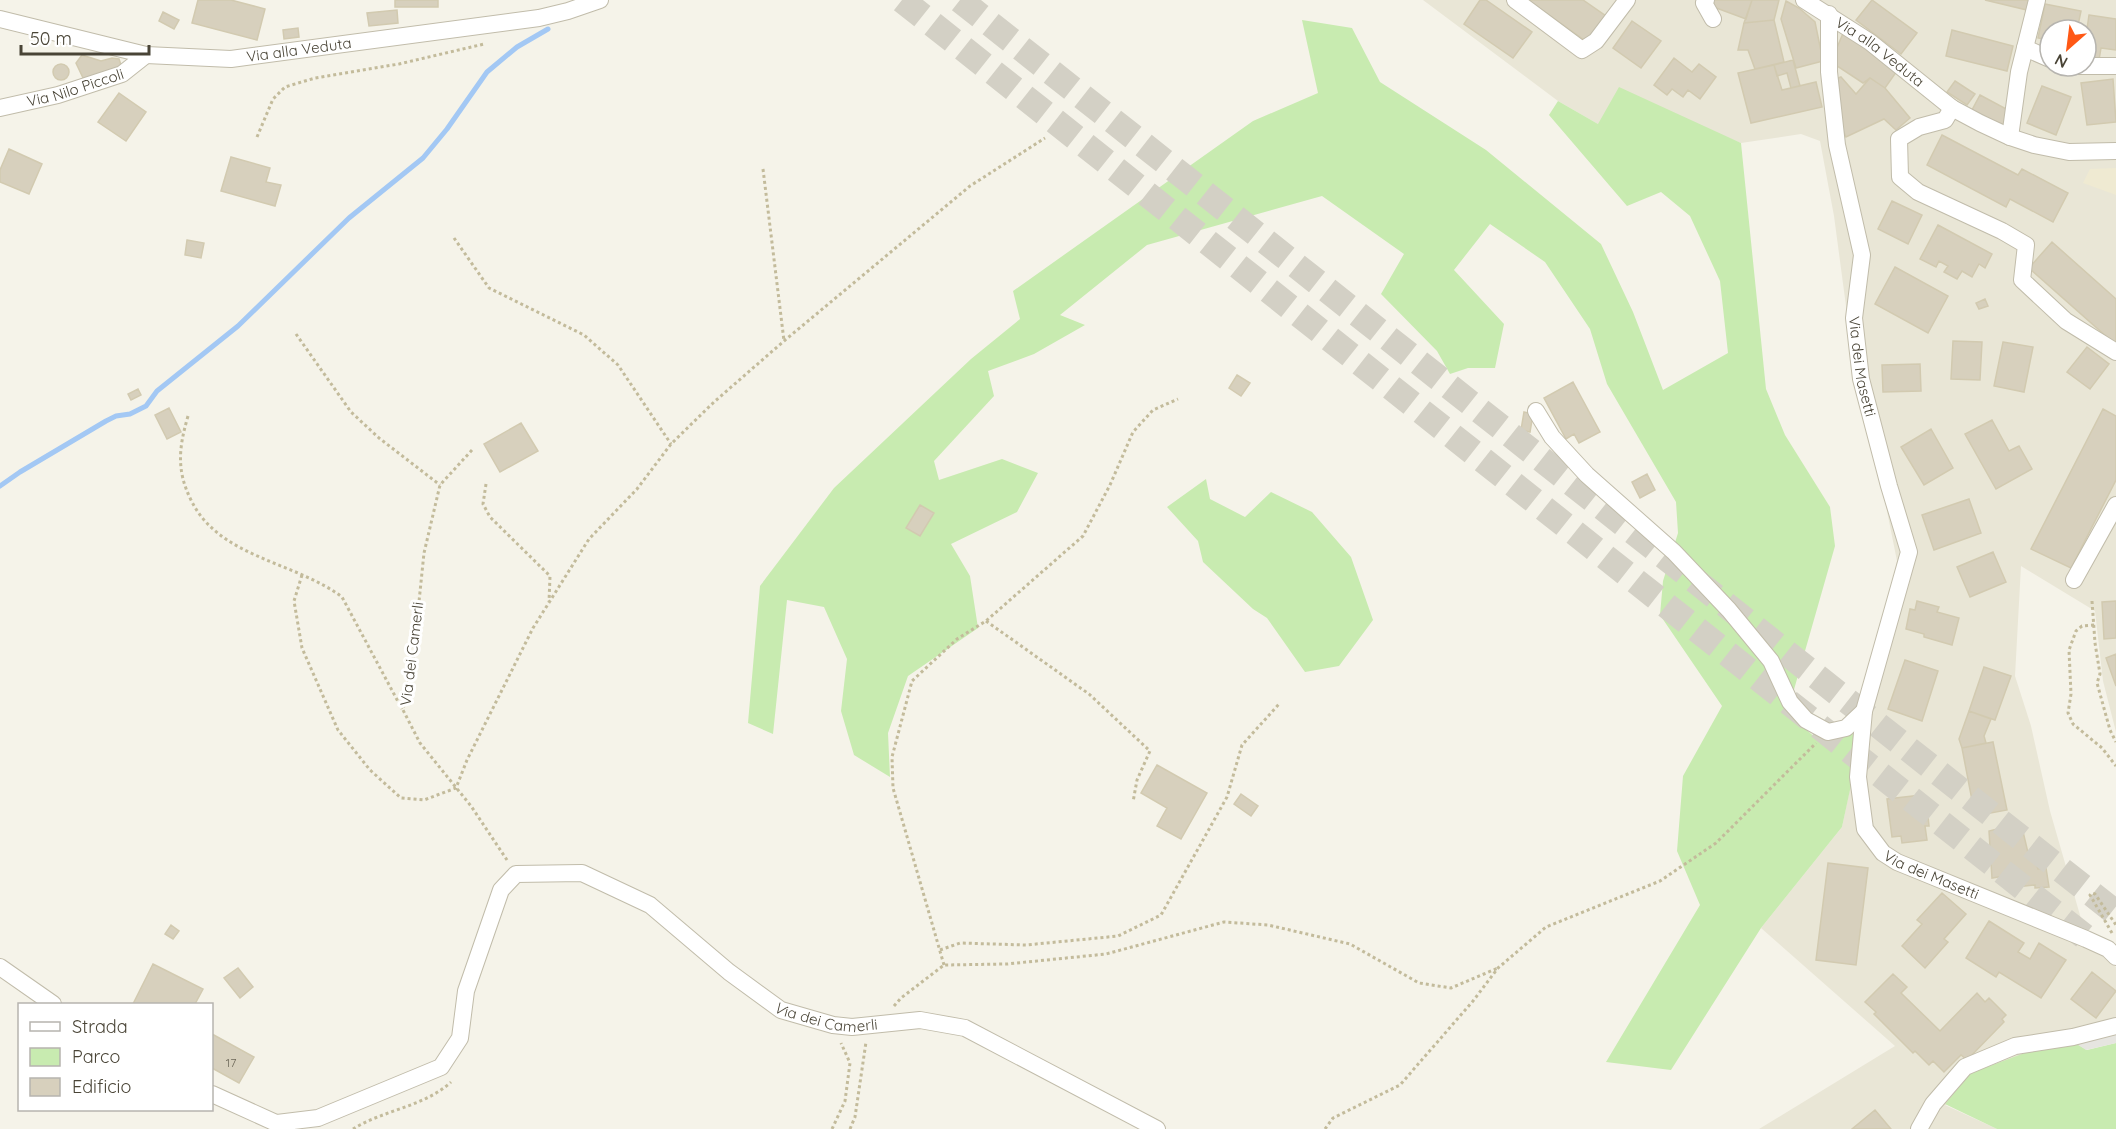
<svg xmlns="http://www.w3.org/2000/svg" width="2116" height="1129" font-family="Quicksand,sans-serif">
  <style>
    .residential { fill: #e9e6d6; fill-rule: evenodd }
    .education { fill: #efead2 }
    .green { fill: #c8ebb0 }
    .parking { fill: #e6e5e0 }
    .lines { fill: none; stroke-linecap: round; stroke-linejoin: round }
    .stream { stroke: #a3c8f4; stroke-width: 5 }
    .building { fill: #d7d0bd; stroke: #d2cab0; stroke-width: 1.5 }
    .highway-tunnel { stroke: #d3d0c5; stroke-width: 26; stroke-dasharray: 26 13; stroke-linecap: butt }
    .minor-casing { stroke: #c1bcaa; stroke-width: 18 }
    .path { stroke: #c3bb9b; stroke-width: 3; stroke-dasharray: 3 3; stroke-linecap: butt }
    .minor { stroke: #fff; stroke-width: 16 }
    .labels { text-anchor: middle; stroke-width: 6; stroke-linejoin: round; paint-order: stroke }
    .number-label { font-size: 12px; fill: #6c6758 }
    .street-label { font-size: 15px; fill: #494436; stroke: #fff }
  </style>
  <rect width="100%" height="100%" fill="#f5f3e9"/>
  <path class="residential" d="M1423,0H2116V732L2103,681L2095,611L2021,566L2015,676L2031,726L2050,811L2088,943L2116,967V1019L1945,1105L1997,1129H1759L1895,1046L1761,928L1842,827L1897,561L1885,501L1854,366L1834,216L1820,141L1801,134L1741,143L1711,131L1598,124L1558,101ZM2050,30H2086V66H2050Z"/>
  <path class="education" d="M2116,168V195L2083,183L2090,169Z"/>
  <path class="green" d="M1302,20L1352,28L1380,82L1486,150L1601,244L1633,312L1663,390L1728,353L1720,281L1690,216L1661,192L1627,206L1549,115L1558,101L1598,124L1619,87L1741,143L1766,389L1785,435L1830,507L1835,546L1787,714L1827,747L1867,711L1842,827L1761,928L1671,1070L1606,1062L1700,905L1677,851L1683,776L1722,706L1660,615L1663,581L1678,533L1676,502L1607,384L1590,329L1545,262L1490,224L1454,270L1504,324L1495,368H1468L1450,374L1437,351L1381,294L1404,254L1322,196L1147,245L1060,315L1085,325L1034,354L988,371L994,396L934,461L939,480L1002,459L1038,473L1017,512L951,544L970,576L978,628L908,676L888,733L890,777L854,755L841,711L847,659L824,607L787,600L773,734L748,723L760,586L834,488L971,359L1020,319L1013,291L1253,121L1318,93Z
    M1206,479L1210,499L1245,517L1271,492L1312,512L1351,557L1373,620L1339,666L1305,672L1267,618L1253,609L1203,562L1198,541L1167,507Z
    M2072,1041L2087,1050L2116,1043V1129H1997L1945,1104L1971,1073L2035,1049Z"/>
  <path class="parking" d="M2116,1029V1043L2086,1050L2072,1041Z"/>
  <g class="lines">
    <path class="stream" d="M0,486L20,472L106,421L116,416L130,414L146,406L157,391L238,326L349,218L423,158L447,129L487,72L517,47L548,29"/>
  </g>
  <path class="building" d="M198,0H231L265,9L257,40L192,23Z
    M395,0H438V7H395Z
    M1480,0H1486L1532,32L1513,58L1464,24Z
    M1528,0H1583L1606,16L1587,42Z
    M1713,0H1752L1746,19L1711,6Z
    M1752,0H1779L1774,20L1744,23Z
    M1872,0L1917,33L1901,54L1856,20Z
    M1985,0H2030L2027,10Z
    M1786,1L1799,8L1815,22L1823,61L1796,68L1781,19Z
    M2045,4L2081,11L2077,30H2050V40L2038,38Z
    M397,10L398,23L369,26L367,13Z
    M163,12L179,20L174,29L159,21Z
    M2089,15L2116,19V50L2101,48L2099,60L2086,58V36Z
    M1774,20L1784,62L1755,69L1748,50H1738L1744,23Z
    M1632,21L1661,41L1641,68L1613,48Z
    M298,28L299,37L284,39L283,30Z
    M1952,30L2013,46L2007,71L1946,56Z
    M1844,31L1897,71L1885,88L1870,78L1863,83L1831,62Z
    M82,55L101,61L112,58L119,59L122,68L85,82L76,63Z
    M1674,58L1692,72L1699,64L1716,77L1700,99L1688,90L1683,97L1672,89L1667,95L1654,85Z
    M1793,60L1800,86L1791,88L1787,73L1777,76L1774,65Z
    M53 72a8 8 0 1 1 16 0a8 8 0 1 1-16 0Z
    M1774,65L1782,90L1816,82L1822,107L1751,123L1738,73Z
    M1841,77L1856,94L1870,78L1885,88L1910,118L1896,130L1884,119L1846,137L1834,110L1833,80Z
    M2113,79L2116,122L2087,125L2081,83Z
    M1955,81L1975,94L1967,105L1947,92Z
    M2042,86L2071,97L2056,135L2027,123Z
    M119,93L146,112L126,141L98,122Z
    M1980,95L2010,111L2002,126L1972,110Z
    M1942,135L2018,175L2022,169L2068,193L2053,222L2010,199L2006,207L1927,165Z
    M9,149L42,164L29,194L0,182V170Z
    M231,157L270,168L266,182L281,185L275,206L221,191Z
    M1892,201L1922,215L1908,244L1878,229Z
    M1938,225L1992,254L1985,268L1979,264L1972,277L1962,271L1957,279L1944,272L1948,266L1939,261L1936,267L1920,259Z
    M187,240L204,243L201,258L185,255Z
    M2052,242L2116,299V345L2029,268Z
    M1895,267L1948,296L1928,333L1875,304Z
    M1985,299L1988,306L1979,309L1976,303Z
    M1953,341L1982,342L1980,380L1951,379Z
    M2003,342L2033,347L2024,392L1994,386Z
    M2087,347L2109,364L2090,389L2067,372Z
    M1920,364L1921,391L1883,392L1882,365Z
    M1237,375L1250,383L1241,396L1229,388Z
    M1573,382L1600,432L1579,443L1574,434L1566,439L1544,398Z
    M138,389L141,395L131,400L128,394Z
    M169,408L181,432L167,439L155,415Z
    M2103,409L2116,416V480L2071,568L2031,549Z
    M1524,412L1533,414L1530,432L1521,430Z
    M1992,420L2009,451L2019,446L2032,469L1996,489L1965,434Z
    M521,423L538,451L500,472L484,444Z
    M1931,429L1953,468L1924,485L1901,447Z
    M1647,474L1655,490L1640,498L1632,482Z
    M1969,499L1981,533L1934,550L1922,515Z
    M920,505L934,513L920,536L906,528Z
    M1993,552L2006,582L1970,597L1957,567Z
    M1917,601L1939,607L1937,612L1959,618L1952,645L1924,637V634L1906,629L1910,609L1915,610Z
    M2116,601V638L2104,639L2102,602Z
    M2116,654V686L2106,658Z
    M1905,660L1938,671L1922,721L1888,709Z
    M1984,667L2011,676L1995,720L1969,711Z
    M1969,711L1991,719L1984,736L1986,743L1962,748L1959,739Z
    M1993,742L2007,810L1975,816L1962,748Z
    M1157,765L1207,793L1181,839L1157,826L1167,808L1141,793Z
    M1241,794L1258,806L1251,816L1234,804Z
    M1921,795L1923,807H1927L1929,826H1925L1927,840L1902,843L1901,836L1892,837L1887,799Z
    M2021,823L2029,857L2034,856L2038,869L2046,868L2049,887L2035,888V885L2007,888L2004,876L1992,878L1989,831Z
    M1828,863L1868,868L1856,965L1816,960Z
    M1942,893L1966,914L1944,939L1948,942L1925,968L1902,946L1922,924L1917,920Z
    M1989,921L2024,943L2018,952L2030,959L2039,943L2066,960L2041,998L1999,972L1996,977L1966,958Z
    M171,925L179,931L173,939L165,934Z
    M153,964L203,989L195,1004H133Z
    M238,968L253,987L240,998L224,978Z
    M2092,972L2116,991L2096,1018L2071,999Z
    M1893,974L1907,987L1901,993L1940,1031L1977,993L1985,1002L1989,998L2006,1015L2002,1019L2004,1022L1967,1060L1961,1055L1944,1072L1933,1061L1929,1065L1915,1051L1913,1053L1874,1014L1876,1012L1865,1002Z
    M212,1034L254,1057L239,1083L212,1068Z
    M1875,1110L1891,1129H1852Z"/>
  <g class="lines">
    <path class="highway-tunnel" d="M902,0L2094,944
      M960,0L2116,913"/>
    <defs>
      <g id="minor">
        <path d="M1515,0L1582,50L1596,41L1627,0"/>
        <path d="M1706,0L1704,3L1713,19"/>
        <path id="s1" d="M1804,0L1870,42L1952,108L1980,123L2010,137L2034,145L2069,152L2116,151"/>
        <path id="s2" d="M1829,14V72L1837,145L1862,255L1854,318L1861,379L1889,486L1909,552L1864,711L1858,777L1865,829L1883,853L1897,862L2086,939L2108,949L2116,957"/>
        <path id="s3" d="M0,19L146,55L231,59L539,18L568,11L600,0"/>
        <path d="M2025,48L2050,59"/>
        <path d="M2075,66H2116"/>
        <path id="s4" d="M0,108L58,95L122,74L146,55"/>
        <path d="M1952,108L1945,120L1919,127L1899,139L1900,177L1918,192L2002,231L2026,245L2022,280L2066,321L2116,352"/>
        <path d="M2010,137L2019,72L2037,0"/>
        <path d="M1536,411L1552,437L1587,475L1674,552L1729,610L1771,661L1790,702L1806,720L1828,732L1846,728L1864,711"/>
        <path d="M2074,580L2116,505"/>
        <path d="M0,967L53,1004"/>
        <path d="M212,1094L287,1128"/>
        <path id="s5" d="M277,1123L318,1118L441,1067L460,1038L466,991L501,890L516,874L582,873L650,905L729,972L781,1010L833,1025L852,1027L920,1020L965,1028L1157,1129"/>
        <path d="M1919,1129L1933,1104L1965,1067L2015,1046L2073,1037L2116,1026"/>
      </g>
    </defs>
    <use href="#minor" class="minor-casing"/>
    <path class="path" d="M257,137L273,99L285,87L315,78L399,64L484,44
      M763,169L784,341
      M454,238L489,288L584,335L618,365L671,444
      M296,334L351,412L379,438L440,485
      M188,416C179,447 176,470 191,500C219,558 294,561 342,597L402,709
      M472,450L440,485L424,553L413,660L403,710L420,743L471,806L507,860
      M486,484L483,504L490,517L550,576L549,602
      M302,575L294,601L302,648L338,730L370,770L401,798L424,800L456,788L467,760L533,628L589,539L637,489L671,444L714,402L784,341L970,186L1045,138
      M2092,601L2095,643L2100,674L2097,683L2110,730L2116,742
      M986,621L1089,694L1150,751L1137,780L1133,802
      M2094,625L2082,626L2076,631L2069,650L2071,694L2068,713L2073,724L2102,748L2116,766
      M2112,933L2090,895L2092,893L2095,894L2116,925
      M940,950L960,943L1026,945L1118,936L1161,915L1227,797L1242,745L1280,703
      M944,965L893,788L892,757L912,681L957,639L986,621L1083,536L1110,485L1133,432L1153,410L1178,399
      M894,1006L901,998L944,965L1007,964L1106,954L1224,922L1268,925L1350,944L1419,983L1451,988L1498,968
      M353,1129C383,1110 424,1107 451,1082
      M832,1129L845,1101L850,1063L841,1043
      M850,1129L855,1117L866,1042
      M1325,1129L1333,1118L1400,1085L1473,1001L1498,968L1546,927L1660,881L1716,843L1816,743"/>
    <use href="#minor" class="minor"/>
  </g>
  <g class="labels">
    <g class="number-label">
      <text x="231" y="1067">17</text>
    </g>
    <g class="street-label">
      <text dy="5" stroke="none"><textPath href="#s3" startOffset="304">Via alla Veduta</textPath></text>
      <text dy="5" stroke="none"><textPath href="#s1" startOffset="92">Via alla Veduta</textPath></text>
      <text dy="5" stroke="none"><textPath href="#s4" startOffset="78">Via Nilo Piccoli</textPath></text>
      <text dy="5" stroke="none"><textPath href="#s2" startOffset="357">Via dei Masetti</textPath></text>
      <text transform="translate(412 654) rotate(-83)" y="5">Via dei Camerli</text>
      <text dy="5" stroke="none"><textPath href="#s2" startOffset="916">Via dei Masetti</textPath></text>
      <text dy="5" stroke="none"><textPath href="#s5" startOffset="741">Via dei Camerli</textPath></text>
    </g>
  </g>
  <rect x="18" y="1003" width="195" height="108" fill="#ffffff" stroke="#b6b4af" stroke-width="1.5"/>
  <rect x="30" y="1022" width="30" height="9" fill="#ffffff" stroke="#b6b4af" stroke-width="1.5"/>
  <text x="72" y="1033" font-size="18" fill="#494436">Strada</text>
  <rect x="30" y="1048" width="30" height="18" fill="#c8ebb0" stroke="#b6b4af" stroke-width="1.5"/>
  <text x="72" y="1063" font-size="18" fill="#494436">Parco</text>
  <rect x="30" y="1078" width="30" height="18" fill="#d7d0bd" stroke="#b6b4af" stroke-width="1.5"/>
  <text x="72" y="1093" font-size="18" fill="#494436">Edificio</text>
  <g transform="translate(2068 48) rotate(208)"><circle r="28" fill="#ffffff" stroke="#b6b4af" stroke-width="1.5"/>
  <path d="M0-4.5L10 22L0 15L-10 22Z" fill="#ff5815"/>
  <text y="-9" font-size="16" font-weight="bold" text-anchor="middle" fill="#494436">N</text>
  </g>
  <path d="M21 45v9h128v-9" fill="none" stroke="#494436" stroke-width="3"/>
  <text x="30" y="45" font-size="18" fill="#494436" stroke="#ffffff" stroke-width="4.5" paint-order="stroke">50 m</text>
</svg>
